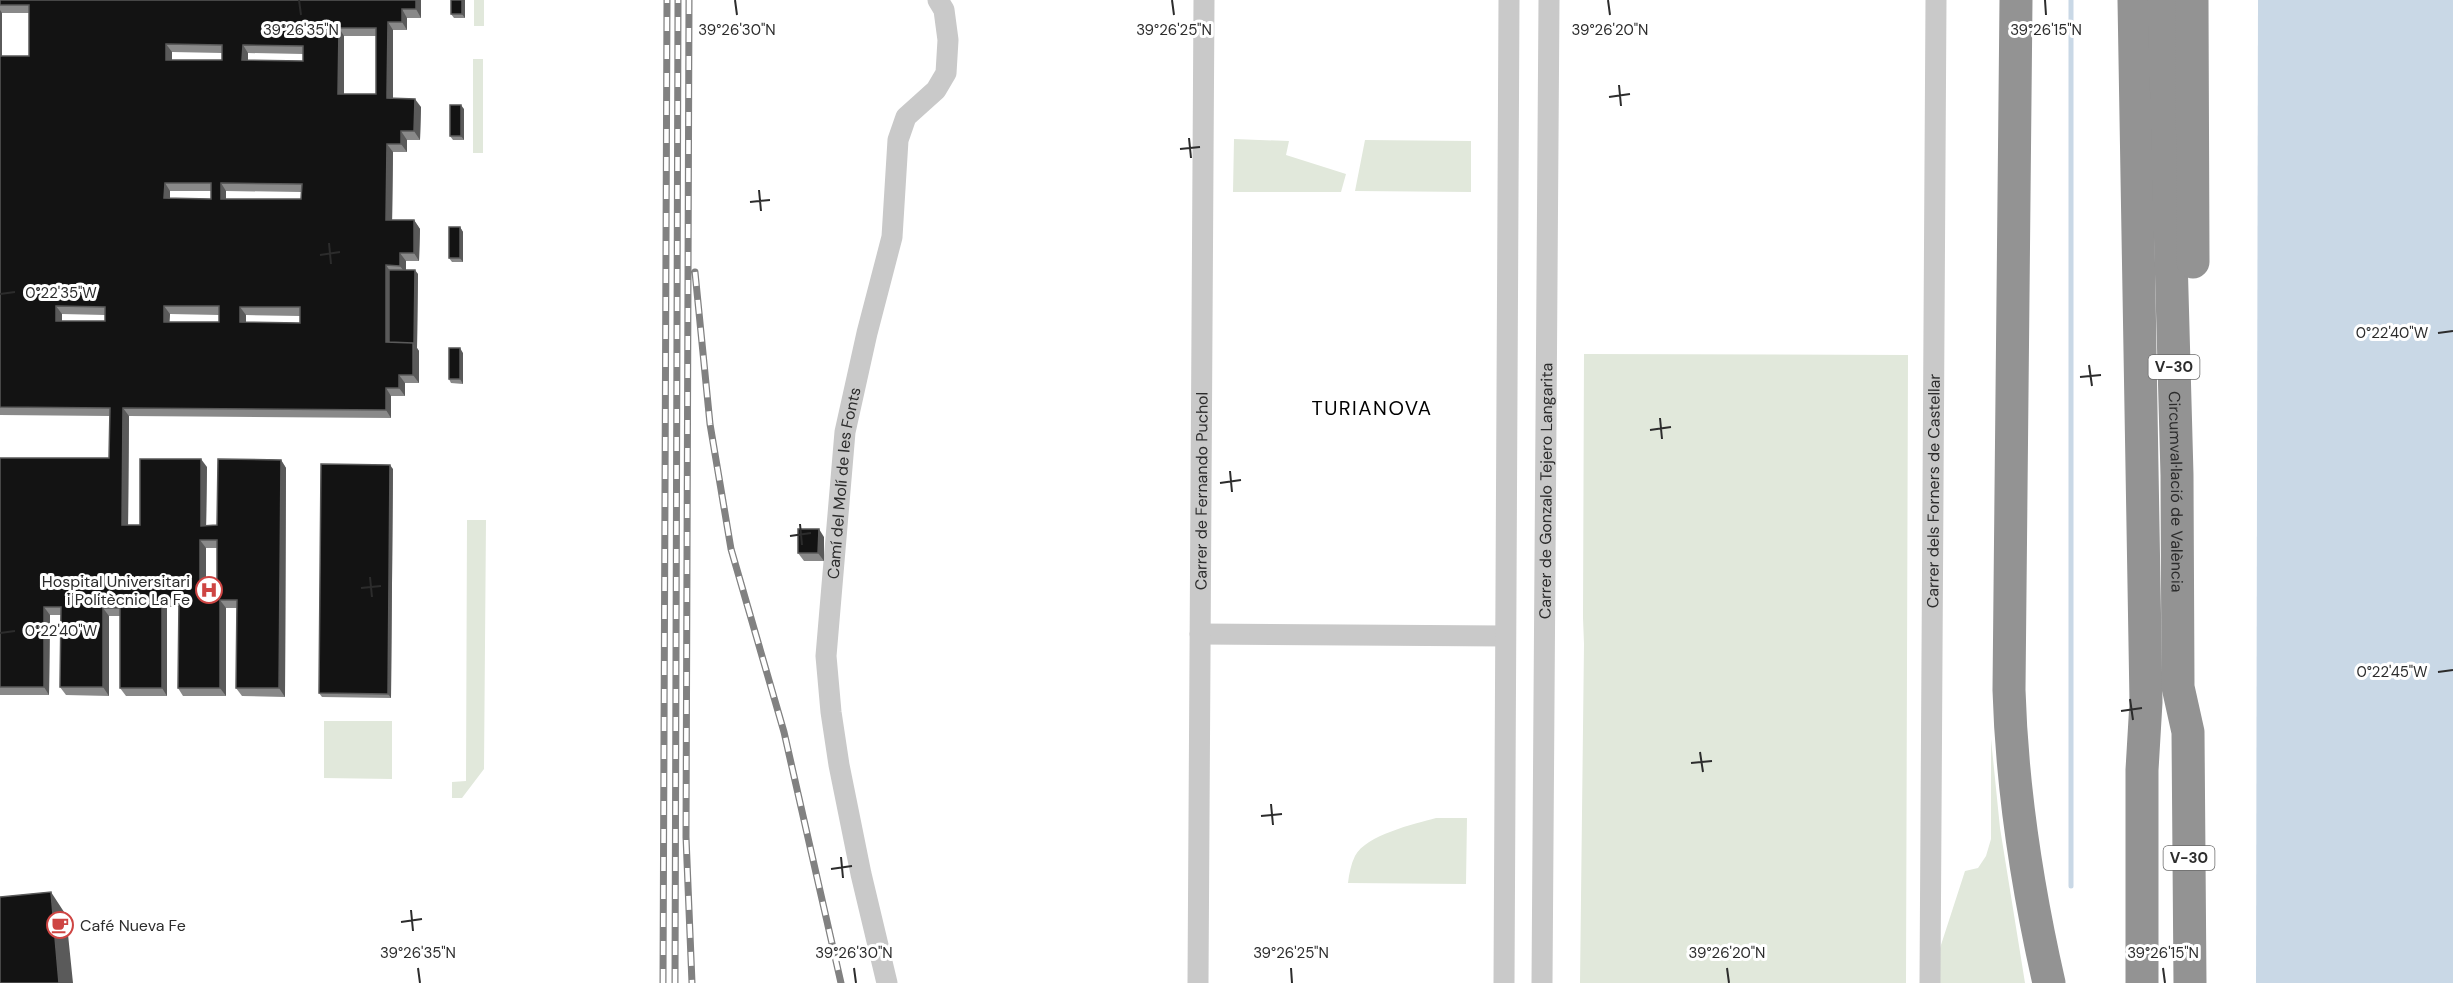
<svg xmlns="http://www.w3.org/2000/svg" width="2453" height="983" font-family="'DM Sans',sans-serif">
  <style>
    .green { fill: #e1e8db }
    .water { fill: #c9d8e6 }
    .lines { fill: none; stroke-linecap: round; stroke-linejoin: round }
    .stream { stroke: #c9d8e6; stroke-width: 5 }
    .street { stroke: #c9c9c9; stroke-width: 21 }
    .highway { stroke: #939393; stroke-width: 33 }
    .rail-casing { stroke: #818181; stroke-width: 7 }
    .rail { stroke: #fff; stroke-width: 4.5; stroke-dasharray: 14; stroke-linecap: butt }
    .wall { fill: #898989; fill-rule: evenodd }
    .shaded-wall { fill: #5a5a5a }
    .building { fill: #131313; stroke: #5a5a5a; stroke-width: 1.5; fill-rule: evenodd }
    .ticks { fill: none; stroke: #2c2c2c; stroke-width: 2 }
    .labels { text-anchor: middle; stroke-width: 6; stroke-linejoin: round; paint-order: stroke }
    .shield { fill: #fff; stroke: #6b6b6b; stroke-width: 1.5 }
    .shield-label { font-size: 15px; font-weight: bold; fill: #2c2c2c }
    .street-label { font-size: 16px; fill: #2c2c2c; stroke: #fff }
    .poi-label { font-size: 16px; fill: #2c2c2c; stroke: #fff; text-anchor: end }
    .quarter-label { font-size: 20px; letter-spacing: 1.5px; fill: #000; stroke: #fff }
    .ticks-label { font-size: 15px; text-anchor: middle; fill: #2c2c2c; stroke: #fff; stroke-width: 6; stroke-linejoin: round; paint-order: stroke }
  </style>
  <rect width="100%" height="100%" fill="#fff"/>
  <path class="green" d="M474,0H484V26H474Z
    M473,59H483V153H473Z
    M1234,139L1289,141L1286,155L1346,174L1341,192H1233Z
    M1365,140L1471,141V192L1355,191Z
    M1584,354L1908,355L1906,983H1580L1584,644L1583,618Z
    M467,520H486L484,769L462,798H452V782L466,781Z
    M324,721H392V779L324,778Z
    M1991,739L2000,828L2025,983H1940V948L1965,871L1978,868L1986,856L1991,839Z
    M1436,818H1467L1466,884L1348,883C1349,874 1351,864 1355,856C1366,835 1414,824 1436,818Z"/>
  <path class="water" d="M2258,0H2453V983H2256Z"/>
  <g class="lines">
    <path class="stream" d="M2071,886V0"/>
    <g class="street">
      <path d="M1200,634L1505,636"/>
      <path id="s1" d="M887,983L861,874L839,765L831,712L826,656L845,432L867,333L892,237L898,140L906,117L936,90L946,73L948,40L944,10L938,0"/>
      <path id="s2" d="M1198,983L1204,0"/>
      <path d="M1504,983L1509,0"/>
      <path id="s3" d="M1542,983L1549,0"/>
      <path id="s4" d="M1930,983L1936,0"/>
    </g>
    <g class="highway">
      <path d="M2016,0L2009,690C2012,790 2027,886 2049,983"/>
      <path d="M2134,0L2146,702L2142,770V983"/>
      <path id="s5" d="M2164,0L2177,475L2178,687L2188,732L2190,983"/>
      <path d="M2192,0L2193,262"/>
    </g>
    <defs>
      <path id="rail" d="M689,0L686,837L692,983
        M695,272L710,424L731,549L784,732L841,983
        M663,983L667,0
        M675,983L678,0"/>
    </defs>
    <use href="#rail" class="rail-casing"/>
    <use href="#rail" class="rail"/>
  </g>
  <path class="wall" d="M0,0H421V18H407V30H393V98L421,107L420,140H407V152H393L392,220H414L420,229L419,261H406V270L418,274L417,348L419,351V383H405V396H391V418L129,416L128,525H140L207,467L206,525H217L281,460L286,468L285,697L242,696L236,688L237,608H226V696H183L178,688L179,607H167V696H126L120,688V616H109V696L66,695L60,687L61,615H50L49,695H0V458H109L110,416L0,415ZM2,13H29V56H2ZM344,36H376V94H344ZM172,52L222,53V60H172ZM248,53L303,54V61L248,60ZM170,191H211V199L170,198ZM226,191L301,192V199H226ZM62,314L105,315V321H62ZM170,314L219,315V322H169ZM246,315L300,316V323L246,322ZM206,548H217V589H206Z
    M465,0V18H454L451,14Z
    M464,109V140H453L450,136Z
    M460,227L463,232V262H452L449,258Z
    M463,353V384L451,383L449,379Z
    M393,469L391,698L322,697L319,693Z
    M824,537V561H804L798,553Z"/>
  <path class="shaded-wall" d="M416,0H421V18L416,9Z
    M462,0H465V18L462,14Z
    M402,9L407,18V30L402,22Z
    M0,10L2,13V92L0,89Z
    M388,22L393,30V107L387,98Z
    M339,28L344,36V102L338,94Z
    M166,44L172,52V68L166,60Z
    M243,45L248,53V68L242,60Z
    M415,99L421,107L420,140L414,131Z
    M461,105L464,109V140L461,136Z
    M401,131L407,140V152L401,144Z
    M387,144L393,152L392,229L386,220Z
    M165,183L170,191V206L164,198Z
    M221,183L226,191V207L221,199Z
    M414,220L420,229L419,261L414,253Z
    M460,227L463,232V262L460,258Z
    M400,253L406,261V274L400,266Z
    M386,265L392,274L391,346L386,342Z
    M415,270L418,274L417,348L419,351V383L413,375Z
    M56,306L62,314V329L56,321Z
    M164,306L170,314L169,330L164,322Z
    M240,307L246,315V330L240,322Z
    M460,348L463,353V384L460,379Z
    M399,375L405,383V396L399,388Z
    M386,388L391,396V418L386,410Z
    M123,408L129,416L128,533L122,525Z
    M201,459L207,467L206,534L201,526Z
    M281,460L286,468L285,697L279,688Z
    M390,465L393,469L391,698L388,694Z
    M819,529L824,537V561L818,553Z
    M200,540L206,548V597L200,589Z
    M162,599L167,607V696L162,688Z
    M220,600L226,608V696L220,688Z
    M44,607L50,615L49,695L44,687Z
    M103,608L109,616V696L103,687Z
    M51,892L66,915L73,983H59Z"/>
  <path class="building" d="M0,0H416V9H402V22H388L387,94V98L415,99L414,131H401V144H387L386,220H414V253H400V266L386,265V342L413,343V375H399V388H386V410L123,408L122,525H140V459H201V526L217,525L218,459L281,460L279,688H236L237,600H220V688H178L179,599H162V688H120V608H103V687H60L61,607H44V687H0V458H109L110,408L0,407V56H29V5H0ZM339,28H376V94H338ZM166,44L222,45V60H166ZM243,45L303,46V61L242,60ZM165,183H211V199L164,198ZM221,183L302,184L301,199H221ZM56,306L105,307V321H56ZM164,306H219V322H164ZM240,307H300V323L240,322ZM200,540H217V589H200Z
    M451,0H462V14H451Z
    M450,105H461V136H450Z
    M449,227H460V258H449Z
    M389,270H415L414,344L413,343L389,342Z
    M449,348H460V379H449Z
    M321,464L390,465L388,694L319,693Z
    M798,529H819L818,553H798Z
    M51,892L59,983H0V897Z"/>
  <path class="ticks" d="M299,0L301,15M735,0L737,15M1172,0L1174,15M1608,0L1610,15M2045,0L2046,15M1619,85L1621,106M1609,97L1630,94M1189,138L1191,158M1180,149L1200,147M759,190L761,211M750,202L770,200M329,243L331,264M320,255L340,252M0,294L15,292M2438,333L2453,331M2089,365L2092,386M2080,377L2101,375M1660,418L1662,439M1650,430L1671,427M1230,471L1232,492M1220,483L1241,480M800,524L802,545M790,536L811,533M370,577L372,597M361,588L381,586M0,633L15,631M2438,672L2453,670M2130,699L2133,720M2121,711L2142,708M1700,752L1703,772M1691,763L1712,761M1271,804L1273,825M1261,816L1282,814M841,857L843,878M831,869L852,866M411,910L413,931M401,922L422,919M418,968L420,983M854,968L856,983M1291,968L1292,983M1727,968L1729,983M2163,968L2165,983"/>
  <defs>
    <symbol id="hospital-ring" viewBox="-11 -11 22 22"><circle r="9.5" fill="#fff" stroke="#ce4543" stroke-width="1.5"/><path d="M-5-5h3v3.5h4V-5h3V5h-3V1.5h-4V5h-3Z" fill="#ce4543"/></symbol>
    <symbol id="cafe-ring" viewBox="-11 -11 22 22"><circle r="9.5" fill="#fff" stroke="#ce4543" stroke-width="1.5"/><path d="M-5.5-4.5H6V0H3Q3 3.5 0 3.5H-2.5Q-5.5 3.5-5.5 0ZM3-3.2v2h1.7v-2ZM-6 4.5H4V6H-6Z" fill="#ce4543"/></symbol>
  </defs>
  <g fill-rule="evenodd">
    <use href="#hospital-ring" x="194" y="575" width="30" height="30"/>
    <use href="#cafe-ring" x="45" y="910" width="30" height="30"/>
  </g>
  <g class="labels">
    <g class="shield">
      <rect x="2148.5" y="355" width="51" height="24" rx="4.5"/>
      <rect x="2163.5" y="846" width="51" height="24" rx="4.5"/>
    </g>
    <g class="shield-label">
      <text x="2174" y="372">V-30</text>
      <text x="2189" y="863">V-30</text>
    </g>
    <g class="street-label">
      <text dy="6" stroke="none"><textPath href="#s1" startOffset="507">Camí del Molí de les Fonts</textPath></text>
      <text dy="6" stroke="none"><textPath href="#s2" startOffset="492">Carrer de Fernando Puchol</textPath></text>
      <text dy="6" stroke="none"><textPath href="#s3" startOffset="492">Carrer de Gonzalo Tejero Langarita</textPath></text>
      <text dy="6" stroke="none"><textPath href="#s4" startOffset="492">Carrer dels Forners de Castellar</textPath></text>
      <text dy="6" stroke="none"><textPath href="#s5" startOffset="492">Circumval·lació de València</textPath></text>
    </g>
    <g class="poi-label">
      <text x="190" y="587">Hospital Universitari<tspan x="190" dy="18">i Politècnic La Fe</tspan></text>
      <text x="80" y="931" text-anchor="start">Café Nueva Fe</text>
    </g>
    <g class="quarter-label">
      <text x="1372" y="415">TURIANOVA</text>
    </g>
  </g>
  <g class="ticks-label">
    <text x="301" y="35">39°26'35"N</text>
    <text x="737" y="35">39°26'30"N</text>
    <text x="1174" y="35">39°26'25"N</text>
    <text x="1610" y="35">39°26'20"N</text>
    <text x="2046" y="35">39°26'15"N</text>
    <text x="61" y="298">0°22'35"W</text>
    <text x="2392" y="338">0°22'40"W</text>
    <text x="61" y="636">0°22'40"W</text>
    <text x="2392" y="677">0°22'45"W</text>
    <text x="418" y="958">39°26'35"N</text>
    <text x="854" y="958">39°26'30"N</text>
    <text x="1291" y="958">39°26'25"N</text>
    <text x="1727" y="958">39°26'20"N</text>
    <text x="2163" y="958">39°26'15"N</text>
  </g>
</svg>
